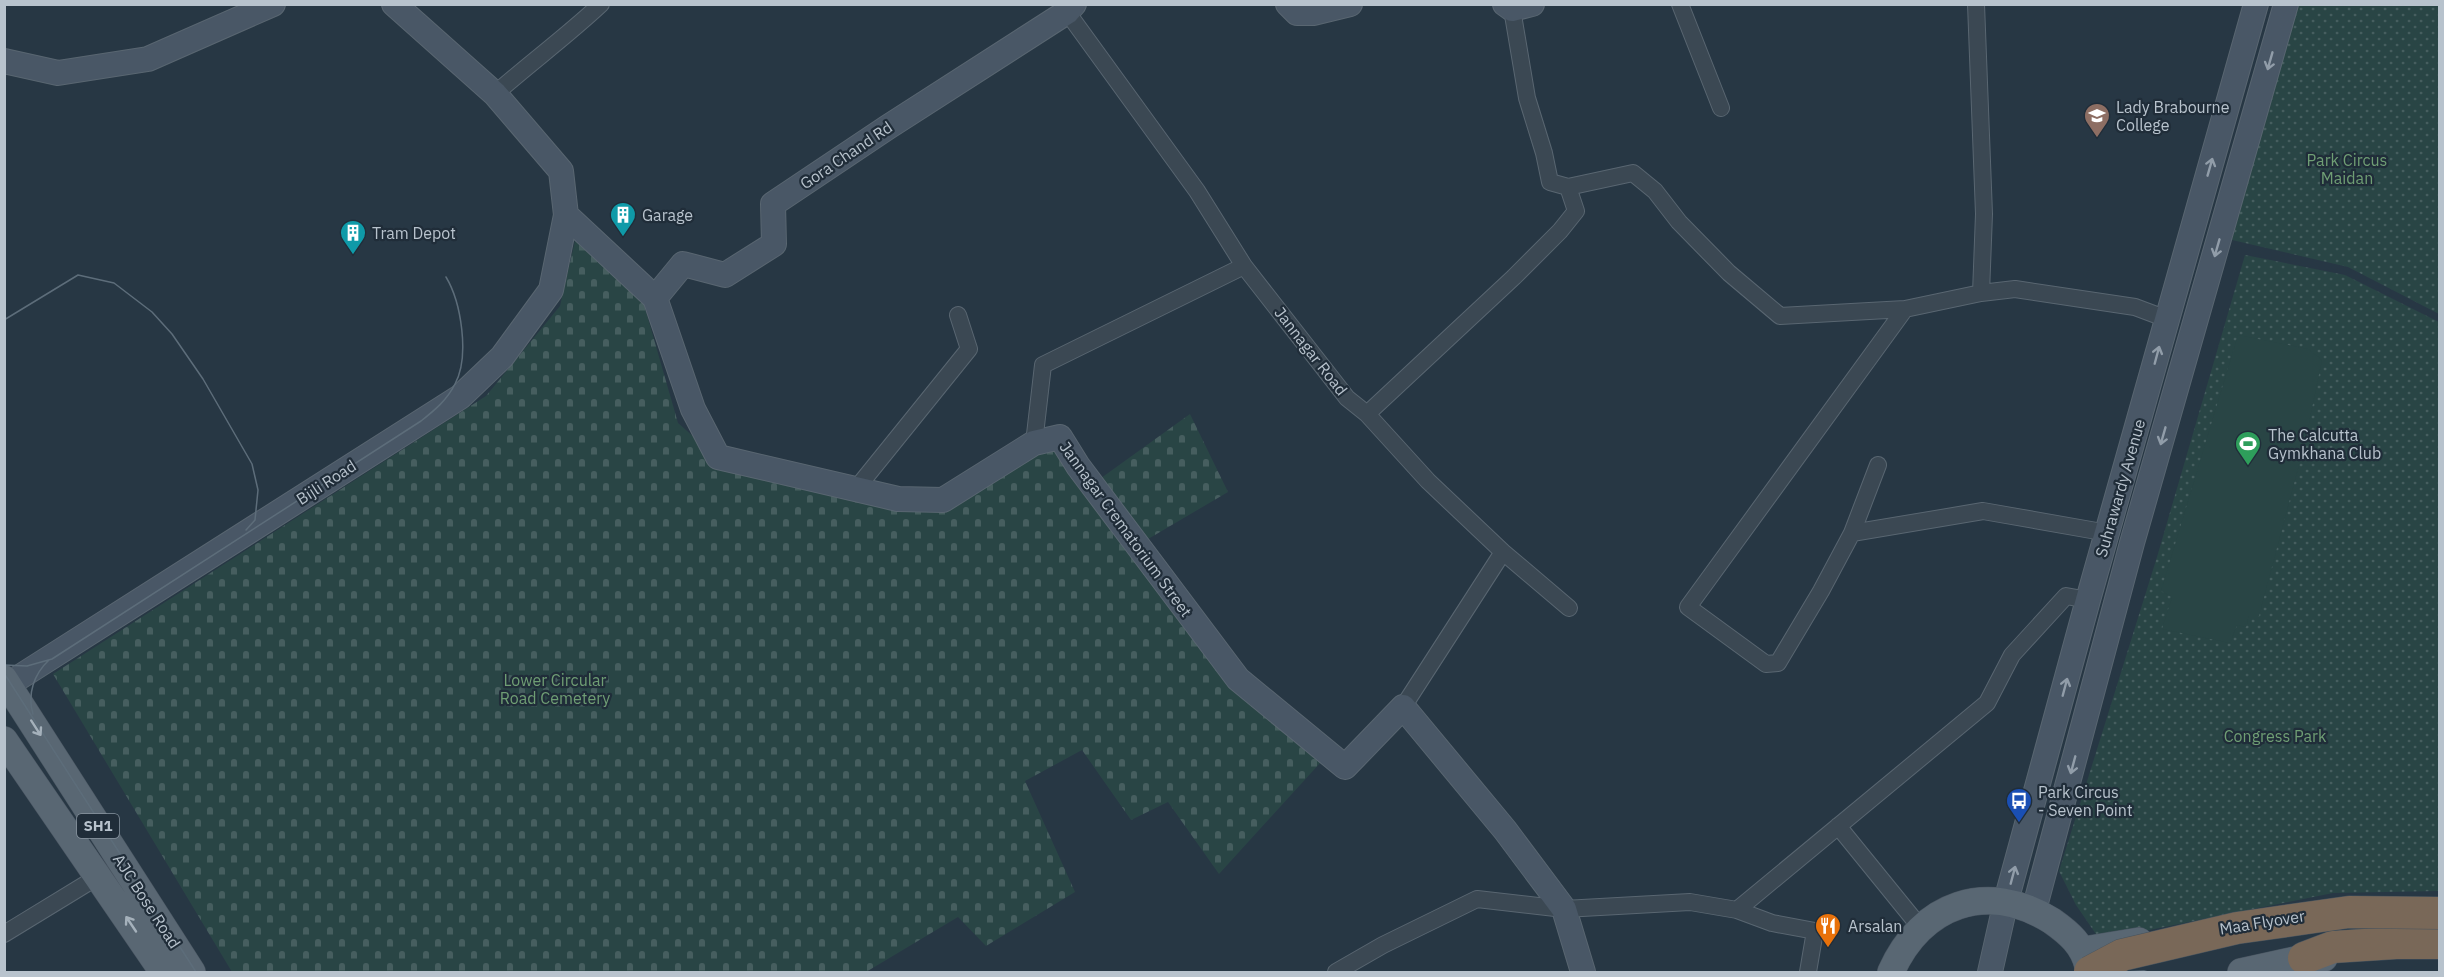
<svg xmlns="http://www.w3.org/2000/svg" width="2444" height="977" font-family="'IBM Plex Sans',sans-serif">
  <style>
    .cemetery { fill: url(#cemetery-stones) }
    .park { fill: url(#park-dots) }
    .pitch { fill: #294545 }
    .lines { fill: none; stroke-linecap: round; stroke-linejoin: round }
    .street-casing { stroke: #596671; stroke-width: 18 }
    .secondary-casing { stroke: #596671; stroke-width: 26 }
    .primary-casing { stroke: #485460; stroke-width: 28 }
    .highway-casing { stroke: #46535e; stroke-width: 33 }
    .street { stroke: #3b4853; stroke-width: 16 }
    .secondary { stroke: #495766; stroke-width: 24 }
    .primary { stroke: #596773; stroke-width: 27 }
    .highway { stroke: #796858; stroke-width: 32 }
    .tram { stroke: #5d6d7a; stroke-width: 1.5 }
    .highway-bridge-casing { stroke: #46535e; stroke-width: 33; stroke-linecap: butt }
    .highway-bridge { stroke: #796858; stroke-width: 32 }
    .oneway { stroke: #919da9 }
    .oneway2 { stroke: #a5b1bb }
    .labels { text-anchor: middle; stroke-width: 4.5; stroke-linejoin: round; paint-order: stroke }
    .shield { fill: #202d39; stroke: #8a96a1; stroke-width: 1.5 }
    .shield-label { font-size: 15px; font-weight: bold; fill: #b8c3cd }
    .poi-label { font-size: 16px; fill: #b8c3cd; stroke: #202d39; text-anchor: start }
    .street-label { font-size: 16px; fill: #b8c3cd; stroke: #202d39 }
    .park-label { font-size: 16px; fill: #6f9e74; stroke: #202d39 }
  </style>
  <defs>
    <pattern id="cemetery-stones" width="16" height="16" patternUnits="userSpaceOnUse" patternTransform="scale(1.5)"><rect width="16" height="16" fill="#294545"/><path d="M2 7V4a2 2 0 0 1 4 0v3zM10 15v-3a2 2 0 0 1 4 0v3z" fill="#465e5f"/></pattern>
    <pattern id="park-dots" width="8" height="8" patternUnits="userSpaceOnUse" patternTransform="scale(1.5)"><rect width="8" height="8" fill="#294545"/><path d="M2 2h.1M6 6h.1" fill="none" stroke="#465e5f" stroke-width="1.8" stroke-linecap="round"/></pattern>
  </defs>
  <rect width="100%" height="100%" fill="#273744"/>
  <path class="cemetery" d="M575,241L643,301L678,423L712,453L947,499L1059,442L1090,486L1190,414L1228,492L1143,542L1229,686L1321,762L1219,874L1168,802L1131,820L1082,750L1025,781L1075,892L986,946L958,917L866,972H232L53,674L486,396L560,306Z"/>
  <path class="park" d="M2296,5H2439V314L2348,267L2232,240Z
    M2245,255L2345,275L2439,322V891L2333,893L2100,940L2076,905L2059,871L2157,557Z"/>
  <path class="pitch" d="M2238,335L2308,349L2322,360L2305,442L2259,616H2249L2246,627L2237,625L2230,643L2162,629L2172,597L2161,591Z"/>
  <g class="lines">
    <defs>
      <path id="street" d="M1680,4L1721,108
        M1976,4L1984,214L1981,293
        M1062,5L1197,191L1244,266L1347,398L1367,414L1428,481L1503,552L1403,707
        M1512,9L1527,98L1544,153L1550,182L1568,187L1633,173L1655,191L1679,222L1729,273L1780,316L1905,309
        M495,94C530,63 567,36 601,4
        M1367,414L1514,277L1560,231L1576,211L1568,187
        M1034,443L1043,365L1244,266
        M1878,465L1852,533L1821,591L1778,663L1766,664L1688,607L1905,309L1981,293L2015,289L2135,307L2167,319
        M856,489L969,349L958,315
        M1852,533L1983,511L2108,533
        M1503,552L1569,608
        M1838,826L1920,927
        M1737,910L1987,703L2012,655L2066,596L2088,600
        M4,934L99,876
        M1336,972L1383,945L1477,899L1564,909L1690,902L1737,910L1772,923L1815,931L1808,972"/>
      <path id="secondary" d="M1288,4L1297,13H1313L1350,4
        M1505,4L1512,9L1532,4
        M4,61L58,73L148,59L273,4
        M566,215L655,298L693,409L718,457L898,499L943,500L1034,443L1060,437L1078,466L1238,679L1345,767L1403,707L1505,830L1564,909L1583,972
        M655,298L683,264L725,275L774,244L773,204L888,127L1067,12L1074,4
        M4,687L460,397L502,357L551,290L566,215L561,171L495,94L394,4
        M2034,910L2132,543L2286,4
        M1990,972L2006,901L2088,600L2256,4"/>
      <path id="primary" d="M4,679L192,972
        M4,740L163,972
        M2084,950L2139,941
        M1891,972C1921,904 1987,880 2052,921C2069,933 2083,945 2088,966
        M2241,972L2304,958H2324"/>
      <path id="highway" d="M2304,958L2333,947L2396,943H2440"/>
    </defs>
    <use href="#street" class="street-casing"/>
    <use href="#secondary" class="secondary-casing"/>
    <use href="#primary" class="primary-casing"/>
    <use href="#highway" class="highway-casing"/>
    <use href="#street" class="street"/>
    <use href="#secondary" class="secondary"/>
    <use href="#primary" class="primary"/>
    <use href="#highway" class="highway"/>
    <path class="tram" d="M4,320L78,275L114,283L152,312L172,334L203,379L252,464L258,490L255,520L246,530
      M4,665L27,666L52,659L421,421C435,410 447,400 455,384C470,356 461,302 446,277
      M4,673L196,972
      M33,714C27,694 34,674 49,660
      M2121,972L2144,971L2148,972"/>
    <defs>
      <path id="highway-bridge" d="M2090,972L2122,955L2237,928L2349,912L2440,913"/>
    </defs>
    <use href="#highway-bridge" class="highway-bridge-casing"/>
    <use href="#highway-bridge" class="highway-bridge"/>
  </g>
  <defs><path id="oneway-shaft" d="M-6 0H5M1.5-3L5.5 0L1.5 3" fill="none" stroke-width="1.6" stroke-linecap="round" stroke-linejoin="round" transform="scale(1.5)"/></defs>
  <g class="oneway">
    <use href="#oneway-shaft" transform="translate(2270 61) rotate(106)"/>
    <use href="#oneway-shaft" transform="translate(2210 167) rotate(-74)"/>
    <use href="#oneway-shaft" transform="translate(2217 248) rotate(106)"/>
    <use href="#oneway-shaft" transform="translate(2157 355) rotate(-75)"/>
    <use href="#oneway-shaft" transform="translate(2163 436) rotate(106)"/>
    <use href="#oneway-shaft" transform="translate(2065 687) rotate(-75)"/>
    <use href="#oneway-shaft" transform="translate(2073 765) rotate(105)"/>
    <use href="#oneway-shaft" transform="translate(2013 875) rotate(-75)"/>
  </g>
  <g class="oneway2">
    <use href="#oneway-shaft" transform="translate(36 728) rotate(57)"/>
    <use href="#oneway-shaft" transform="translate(131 924) rotate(-124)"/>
  </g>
  <defs>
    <symbol id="university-pin" viewBox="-11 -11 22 30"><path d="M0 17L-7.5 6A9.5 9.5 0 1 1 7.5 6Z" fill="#8d6e63" stroke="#202d39"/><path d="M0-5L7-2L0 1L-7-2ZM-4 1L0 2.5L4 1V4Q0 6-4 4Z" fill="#fff"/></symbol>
    <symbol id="building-pin" viewBox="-11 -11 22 30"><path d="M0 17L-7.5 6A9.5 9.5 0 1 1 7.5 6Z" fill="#0f9aa8" stroke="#202d39"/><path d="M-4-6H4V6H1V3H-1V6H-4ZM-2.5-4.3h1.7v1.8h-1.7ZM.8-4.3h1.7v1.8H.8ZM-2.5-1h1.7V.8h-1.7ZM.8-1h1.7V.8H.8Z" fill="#fff"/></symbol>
    <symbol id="stadium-pin" viewBox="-11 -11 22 30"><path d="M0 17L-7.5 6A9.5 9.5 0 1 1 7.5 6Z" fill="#2e9e5b" stroke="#202d39"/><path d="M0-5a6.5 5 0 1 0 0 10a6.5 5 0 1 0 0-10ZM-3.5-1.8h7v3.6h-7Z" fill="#fff"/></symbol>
    <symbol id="bus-pin" viewBox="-11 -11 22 30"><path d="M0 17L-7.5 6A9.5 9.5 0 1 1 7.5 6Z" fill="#1a4fb4" stroke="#202d39"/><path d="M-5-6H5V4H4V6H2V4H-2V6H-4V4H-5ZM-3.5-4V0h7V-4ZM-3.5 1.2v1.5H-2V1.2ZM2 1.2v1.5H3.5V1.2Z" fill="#fff"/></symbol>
    <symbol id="restaurant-pin" viewBox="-11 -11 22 30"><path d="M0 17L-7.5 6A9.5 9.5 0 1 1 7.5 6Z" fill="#e8710a" stroke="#202d39"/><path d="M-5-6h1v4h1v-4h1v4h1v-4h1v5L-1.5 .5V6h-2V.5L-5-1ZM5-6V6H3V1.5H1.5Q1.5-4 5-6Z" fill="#fff"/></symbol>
  </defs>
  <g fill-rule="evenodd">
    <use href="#university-pin" x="2082" y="101" width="30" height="40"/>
    <use href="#building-pin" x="608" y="200" width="30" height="40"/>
    <use href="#building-pin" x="338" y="218" width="30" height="40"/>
    <use href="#stadium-pin" x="2233" y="429" width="30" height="40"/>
    <use href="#bus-pin" x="2004" y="786" width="30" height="40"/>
    <use href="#restaurant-pin" x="1813" y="911" width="30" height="40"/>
  </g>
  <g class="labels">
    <rect class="shield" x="77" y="814" width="42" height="24" rx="4.5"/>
    <g class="shield-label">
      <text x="98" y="831">SH1</text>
    </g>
    <g class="poi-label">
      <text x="2116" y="113">Lady Brabourne<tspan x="2116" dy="18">College</tspan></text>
      <text x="642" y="221">Garage</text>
      <text x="372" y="239">Tram Depot</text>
      <text x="2268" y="441">The Calcutta<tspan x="2268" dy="18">Gymkhana Club</tspan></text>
      <text x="2038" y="798">Park Circus<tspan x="2038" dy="18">- Seven Point</tspan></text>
      <text x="1848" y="932">Arsalan</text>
    </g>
    <g class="street-label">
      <text transform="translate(846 155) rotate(-34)" y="6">Gora Chand Rd</text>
      <text transform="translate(1311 351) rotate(52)" y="6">Jannagar Road</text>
      <text transform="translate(326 482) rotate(-33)" y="6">Bijli Road</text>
      <text transform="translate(2120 488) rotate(-74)" y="6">Suhrawardy Avenue</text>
      <text transform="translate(1126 529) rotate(54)" y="6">Jannagar Crematorium Street</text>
      <text transform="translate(147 901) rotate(57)" y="6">AJC Bose Road</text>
      <text transform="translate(2262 922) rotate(-9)" y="6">Maa Flyover</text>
    </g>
    <g class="park-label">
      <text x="2347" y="166">Park Circus<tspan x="2347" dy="18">Maidan</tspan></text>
      <text x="555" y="686">Lower Circular<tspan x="555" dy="18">Road Cemetery</tspan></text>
      <text x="2275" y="742">Congress Park</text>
    </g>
  </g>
  <rect width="2444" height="977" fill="none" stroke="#b8c3cd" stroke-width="12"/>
</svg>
